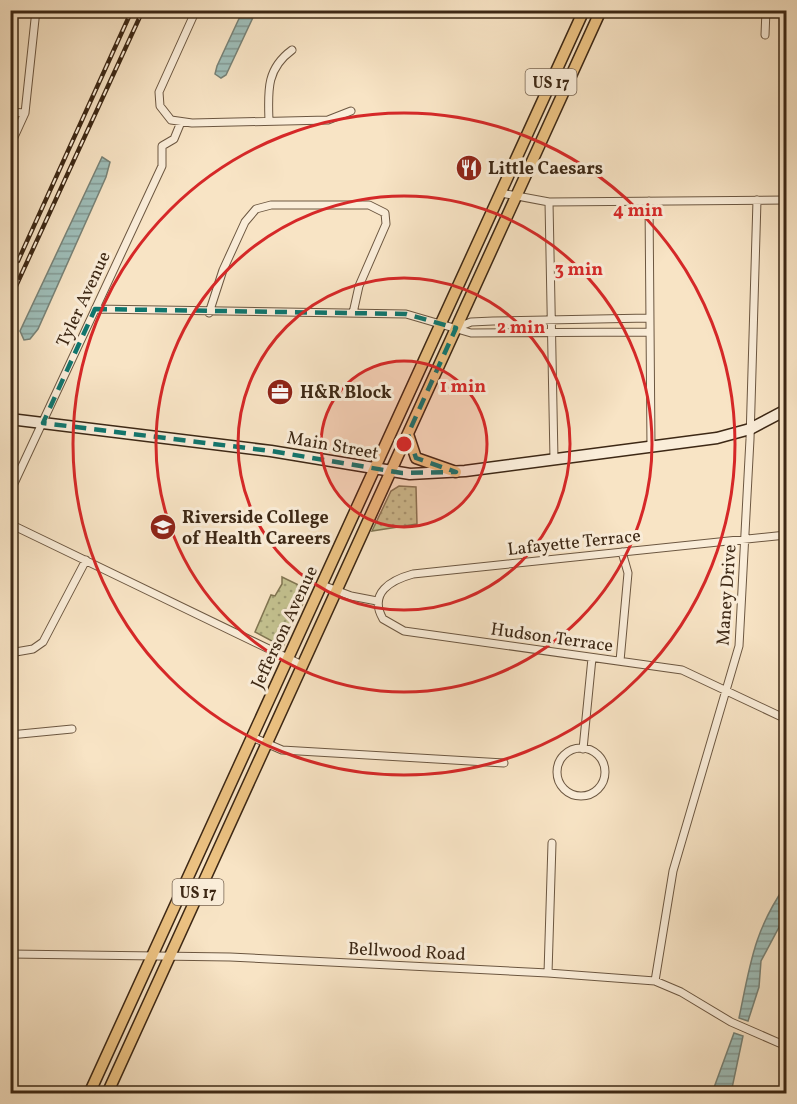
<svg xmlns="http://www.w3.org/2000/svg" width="797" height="1104" font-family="Vollkorn,serif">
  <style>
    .park { fill: url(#park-dots); stroke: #807552; stroke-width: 1.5 }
    .water { fill: url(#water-rules); stroke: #778277; stroke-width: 1.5 }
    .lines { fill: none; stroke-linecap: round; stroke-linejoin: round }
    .street-casing { stroke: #6c5741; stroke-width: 9 }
    .secondary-casing { stroke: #3d2815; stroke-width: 13 }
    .primary-casing { stroke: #3d2815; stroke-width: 13 }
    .street { stroke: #faedd9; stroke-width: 7 }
    .secondary { stroke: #faedd9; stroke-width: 10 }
    .primary { stroke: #ecc282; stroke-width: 10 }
    .rail-casing { stroke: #3d2815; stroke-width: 4.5 }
    .rail { stroke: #faedd9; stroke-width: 2; stroke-dasharray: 7; stroke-linecap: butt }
    .marked { fill: none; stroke: #0f766e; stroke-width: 4.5; stroke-dasharray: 12 8; stroke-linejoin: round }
    .ring { fill: none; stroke: #d62828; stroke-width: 3 }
    .labels { text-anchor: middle; stroke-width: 6; stroke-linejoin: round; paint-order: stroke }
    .shield { fill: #faedd9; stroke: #766350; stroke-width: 1.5 }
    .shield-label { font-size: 16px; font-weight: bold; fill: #3d2815 }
    .poi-label { font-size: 18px; font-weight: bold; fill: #3d2815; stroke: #faedd9; text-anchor: start }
    .street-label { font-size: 18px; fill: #3d2815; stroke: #faedd9 }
    .centre { fill: #d62828; stroke: #faedd9; stroke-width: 3 }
    .ring-label { font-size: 18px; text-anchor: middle; font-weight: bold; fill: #d62828; stroke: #faedd9; stroke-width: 6; stroke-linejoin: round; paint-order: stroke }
  </style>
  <defs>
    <pattern id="park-dots" width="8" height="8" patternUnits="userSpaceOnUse" patternTransform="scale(1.5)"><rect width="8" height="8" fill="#c4c290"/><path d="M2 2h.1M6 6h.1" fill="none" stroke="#a09e74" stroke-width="1.8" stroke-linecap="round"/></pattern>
    <pattern id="water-rules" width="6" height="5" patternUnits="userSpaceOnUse" patternTransform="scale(1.5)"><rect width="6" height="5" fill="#9ebeb9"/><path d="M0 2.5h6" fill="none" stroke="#829a95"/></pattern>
  </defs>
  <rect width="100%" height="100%" fill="#f8e4c5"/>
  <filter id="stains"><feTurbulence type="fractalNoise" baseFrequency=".00333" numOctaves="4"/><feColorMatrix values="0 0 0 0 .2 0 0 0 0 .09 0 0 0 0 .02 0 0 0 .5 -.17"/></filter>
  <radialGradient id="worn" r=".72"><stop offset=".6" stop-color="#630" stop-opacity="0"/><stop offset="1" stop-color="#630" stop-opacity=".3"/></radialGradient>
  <path class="park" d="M399,486L416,487L417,524L372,531L391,491Z
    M282,577L309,590L283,647L255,632L271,595L275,596L282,584Z"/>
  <path class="water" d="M243,10L256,11L226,75L221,78L215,74L217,66Z
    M102,157L110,162L106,177L38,329L30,339L24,340L20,331Z
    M786,885V914L761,961L759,987L748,1021L739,1018C750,965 754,930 786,885Z
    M734,1033L743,1036L731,1093H712Z"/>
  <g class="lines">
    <defs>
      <path id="street" d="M196,10L159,92L160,106L171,120L192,123L328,120L351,111
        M765,35L766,10
        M10,112L25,113
        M269,121C268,91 266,69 292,50
        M10,146L25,113L36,10
        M501,193L549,202L786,200
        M649,201L651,447
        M549,202L554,459
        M95,309L406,314L471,333L650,332
        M209,313L223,270L245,222L256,209L271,205H369L385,213L386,224L359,286L353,313
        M456,328L471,322L493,321L649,318
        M10,492L162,166V146L174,139L181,122
        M10,524L302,665
        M786,535L413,574C391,580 368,593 383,619L404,631L682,670L786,719
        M322,585L351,596L377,601
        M10,653L33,649L43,642L86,560
        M620,661L628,573L622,552
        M10,735L72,729
        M252,737L282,750L504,763
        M557 772a24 24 0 1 1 48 0a24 24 0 1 1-48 0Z
        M583,749L592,658
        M785,826L786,820
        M10,954L230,957L548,973L655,981L681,992L731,1022L786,1046
        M548,973L552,843
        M655,981L673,871L739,646L750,439L757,200"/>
      <path id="secondary" d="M10,419L271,451L410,474L465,471L717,438L750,429L786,410"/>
      <path id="primary" d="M408,434L416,458L456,472
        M89,1094L584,10
        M107,1094L601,10"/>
    </defs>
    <use href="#street" class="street-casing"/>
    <use href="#secondary" class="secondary-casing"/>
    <use href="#primary" class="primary-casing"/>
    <use href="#street" class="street"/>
    <use href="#secondary" class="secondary"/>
    <use href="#primary" class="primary"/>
    <defs>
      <path id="rail" d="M18,261L132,10
        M10,299L143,10"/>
    </defs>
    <use href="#rail" class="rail-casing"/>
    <use href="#rail" class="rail"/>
  </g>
  <path class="marked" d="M95,309L406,314L456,328L408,434L416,458L456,472L402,473L271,451L43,423Z"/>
  <circle cx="404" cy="444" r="83" fill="#d62828" fill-opacity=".12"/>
  <g class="ring">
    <circle cx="404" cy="444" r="83"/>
    <circle cx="404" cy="444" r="166"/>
    <circle cx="404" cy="444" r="248"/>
    <circle cx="404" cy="444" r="331"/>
  </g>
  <defs>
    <symbol id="restaurant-disc" viewBox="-11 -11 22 22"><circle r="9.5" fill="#8f2418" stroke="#faedd9"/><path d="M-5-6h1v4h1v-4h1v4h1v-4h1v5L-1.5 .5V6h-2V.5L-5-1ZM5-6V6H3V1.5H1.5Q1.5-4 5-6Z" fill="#fff"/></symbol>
    <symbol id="office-disc" viewBox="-11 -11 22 22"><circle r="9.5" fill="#8f2418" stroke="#faedd9"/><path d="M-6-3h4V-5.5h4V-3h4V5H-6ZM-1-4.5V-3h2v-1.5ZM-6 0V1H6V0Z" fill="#fff"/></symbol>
    <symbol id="university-disc" viewBox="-11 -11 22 22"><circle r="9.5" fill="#8f2418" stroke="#faedd9"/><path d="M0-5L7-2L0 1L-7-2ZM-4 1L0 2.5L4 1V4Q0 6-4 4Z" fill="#fff"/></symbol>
  </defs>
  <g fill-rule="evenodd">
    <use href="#restaurant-disc" x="454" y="153" width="30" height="30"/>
    <use href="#office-disc" x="265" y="377" width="30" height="30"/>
    <use href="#university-disc" x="148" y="512" width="30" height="30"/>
  </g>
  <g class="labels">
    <g class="shield">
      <rect x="525.5" y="69" width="51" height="26" rx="4.5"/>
      <rect x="172.5" y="879" width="51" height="26" rx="4.5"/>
    </g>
    <g class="shield-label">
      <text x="551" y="88">US 17</text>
      <text x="198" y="898">US 17</text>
    </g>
    <g class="poi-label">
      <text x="488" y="174">Little Caesars</text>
      <text x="300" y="398">H&amp;R Block</text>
      <text x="182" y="523">Riverside College<tspan x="182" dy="21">of Health Careers</tspan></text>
    </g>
    <g class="street-label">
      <text transform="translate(83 299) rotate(-65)" y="6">Tyler Avenue</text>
      <text transform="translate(333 445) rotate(10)" y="6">Main Street</text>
      <text transform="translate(574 542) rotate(-6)" y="6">Lafayette Terrace</text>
      <text transform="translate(726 595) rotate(-86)" y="6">Maney Drive</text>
      <text transform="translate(284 627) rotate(-65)" y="6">Jefferson Avenue</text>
      <text transform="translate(552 637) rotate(8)" y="6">Hudson Terrace</text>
      <text transform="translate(407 951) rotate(3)" y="6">Bellwood Road</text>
    </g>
  </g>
  <circle cx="404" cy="444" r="9" class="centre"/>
  <g class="ring-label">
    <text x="638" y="216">4 min</text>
    <text x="579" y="275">3 min</text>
    <text x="521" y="333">2 min</text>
    <text x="463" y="392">1 min</text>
  </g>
  <rect width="797" height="1104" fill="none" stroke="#f8e4c5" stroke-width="36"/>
  <rect x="12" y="12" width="773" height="1080" fill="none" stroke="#3d2815" stroke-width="3"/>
  <rect x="18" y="18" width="761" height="1068" fill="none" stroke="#3d2815" stroke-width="1.5"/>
  <rect width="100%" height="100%" filter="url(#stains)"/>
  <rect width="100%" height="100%" fill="url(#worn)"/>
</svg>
